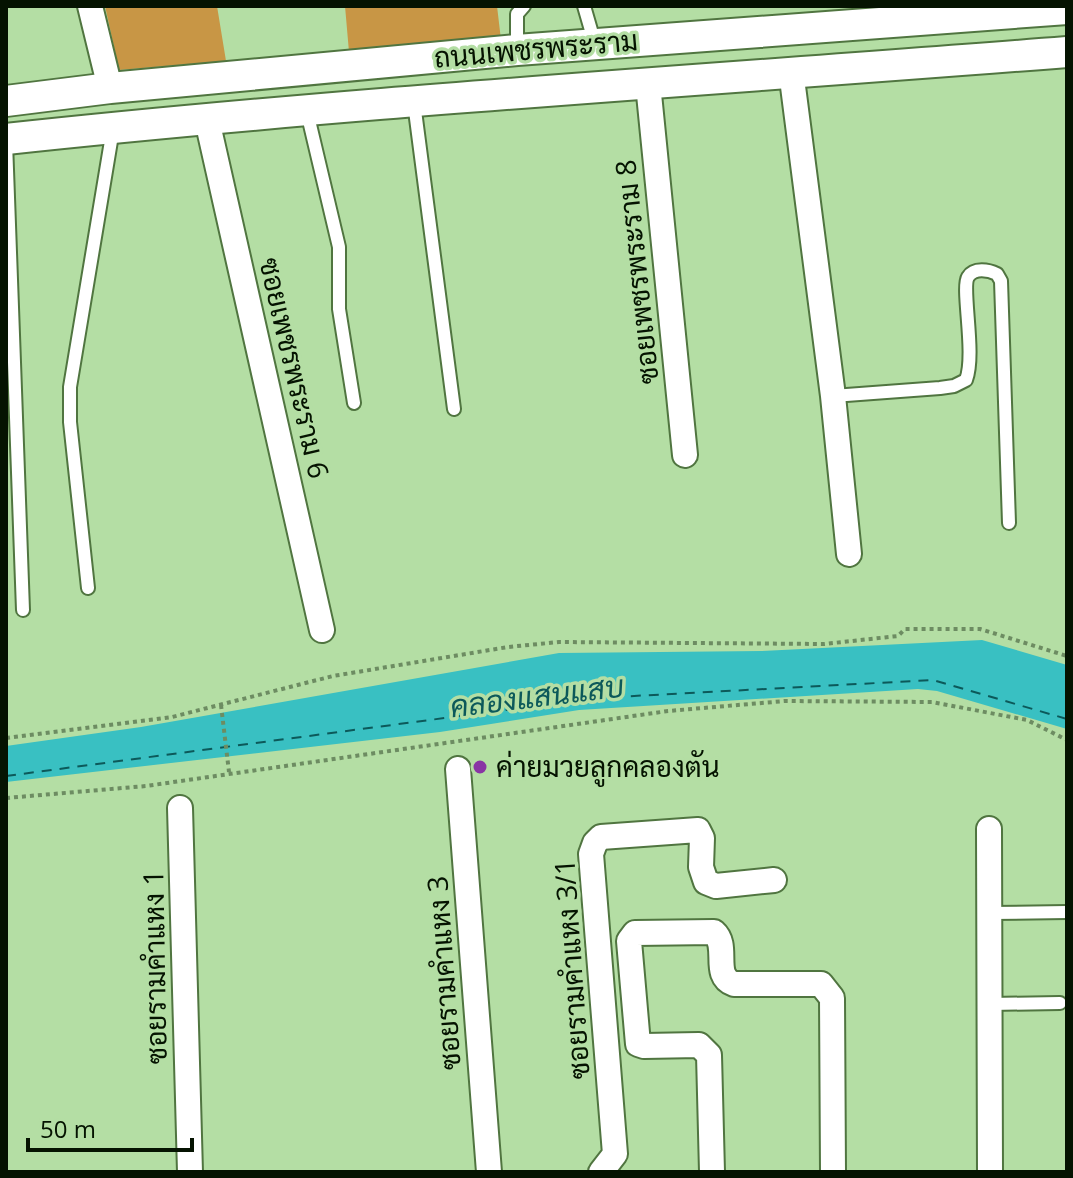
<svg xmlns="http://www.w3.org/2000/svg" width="1073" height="1178" font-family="'Open Sans',Sarabun,sans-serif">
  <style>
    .green { fill: #c89645 }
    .water { fill: #39c0c2 }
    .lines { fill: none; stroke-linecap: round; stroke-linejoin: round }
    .ferry { stroke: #0c595a; stroke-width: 2; stroke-dasharray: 10 8; stroke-linecap: butt }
    .service-casing { stroke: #507540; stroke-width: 16 }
    .minor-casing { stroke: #507540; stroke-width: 28 }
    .tertiary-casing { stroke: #507540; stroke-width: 34 }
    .path { stroke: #6d8c62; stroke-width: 4; stroke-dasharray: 4 4; stroke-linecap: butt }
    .service { stroke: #fff; stroke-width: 12 }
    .minor { stroke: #fff; stroke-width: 24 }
    .tertiary { stroke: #fff; stroke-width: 30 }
    .poi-dot { fill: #8935a4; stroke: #b4dea4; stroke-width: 3 }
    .labels { text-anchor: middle; stroke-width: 7; stroke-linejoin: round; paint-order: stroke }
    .street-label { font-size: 28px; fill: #051301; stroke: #b4dea4 }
    .poi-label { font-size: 28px; fill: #051301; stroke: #b4dea4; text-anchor: start }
    .water-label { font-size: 30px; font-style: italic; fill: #0c595a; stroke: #b4dea4 }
  </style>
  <rect width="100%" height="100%" fill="#b4dea4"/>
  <path class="green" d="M105,6H217L226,61L119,70Z
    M345,6H497L501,40L349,52Z"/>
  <path class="water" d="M982,640L1067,665V729L937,691L918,689L579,710L440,732L6,782V746L141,727L559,653L762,651Z"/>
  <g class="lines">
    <path class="ferry" d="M6,776L596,698L933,680L1067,719"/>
    <defs>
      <path id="service" d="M584,6L595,44
        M517,50V14L524,6
        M414,103L454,409
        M307,112L339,247V309L354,403
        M6,142L23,610
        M833,396L940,388L954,386L966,380C976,354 961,288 968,277C974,267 989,270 997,274L1001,281L1009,523
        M88,588L70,422V387L113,129
        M989,913L1067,912
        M990,1004L1060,1003"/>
      <path id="minor" d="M90,6L110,88
        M791,71L833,396L849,554
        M648,84L685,455
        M207,120L322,630
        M458,769L489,1172
        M180,808L190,1172
        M989,829L990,1172
        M601,1172L615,1154L591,854L595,843L601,837L698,830L702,838L701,867L706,882L716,886L774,880
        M712,1172L709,1055L699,1045L644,1046L638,1044L629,941L635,933L714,932C730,946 711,976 734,984H821L832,998L833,1172"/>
      <path id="tertiary" d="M6,101L110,88L517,50L1067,9
        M6,139C359,101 713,80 1067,52"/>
    </defs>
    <use href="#service" class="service-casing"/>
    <use href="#minor" class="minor-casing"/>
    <use href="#tertiary" class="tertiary-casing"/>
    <path class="path" d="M221,705L229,772
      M6,738L172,717L333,676L508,647L559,642L824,644L898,636L905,629H980L1067,656
      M6,798L146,786L668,711L785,701L932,702L1027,720L1067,740"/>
    <use href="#service" class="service"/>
    <use href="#minor" class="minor"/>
    <use href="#tertiary" class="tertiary"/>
  </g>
  <circle class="poi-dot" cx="480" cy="767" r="8"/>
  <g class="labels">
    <g class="street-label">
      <text transform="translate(536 49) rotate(-5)" y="10">ถนนเพชรพระราม</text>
      <text transform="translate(637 272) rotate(-96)" y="10">ซอยเพชรพระราม 8</text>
      <text transform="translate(294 368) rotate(77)" y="10">ซอยเพชรพระราม 6</text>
      <text transform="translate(155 967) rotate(-91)" y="10">ซอยรามคำแหง 1</text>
      <text transform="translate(572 969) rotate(-94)" y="10">ซอยรามคำแหง 3/1</text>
      <text transform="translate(444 973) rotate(-94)" y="10">ซอยรามคำแหง 3</text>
    </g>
    <g class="poi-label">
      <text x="496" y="777">ค่ายมวยลูกคลองตัน</text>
    </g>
    <g class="water-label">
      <text transform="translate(537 697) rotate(-7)" y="10">คลองแสนแสบ</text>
    </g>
  </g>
  <rect width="1073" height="1178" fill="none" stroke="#051301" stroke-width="16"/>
  <path d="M28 1138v12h164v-12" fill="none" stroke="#051301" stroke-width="4"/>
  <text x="40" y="1138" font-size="24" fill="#051301" stroke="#b4dea4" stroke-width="6" paint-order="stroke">50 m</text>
</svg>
